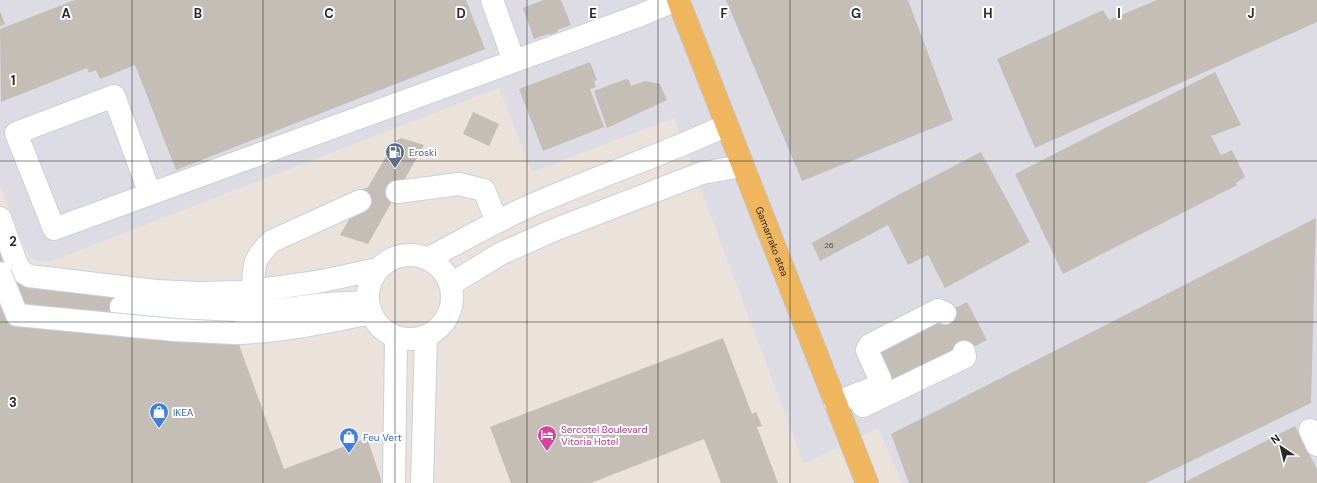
<svg xmlns="http://www.w3.org/2000/svg" width="1317" height="483" font-family="'DM Sans',sans-serif">
  <style>
    .industrial { fill: #dddce4 }
    .building { fill: #c4beb7 }
    .lines { fill: none; stroke-linecap: round; stroke-linejoin: round }
    .minor-tunnel { stroke: #c5bdb8; stroke-width: 22; stroke-dasharray: 22 11; stroke-linecap: butt }
    .minor-casing { stroke: #cad0dc; stroke-width: 24 }
    .major-casing { stroke: #c3c3c3; stroke-width: 24 }
    .minor { stroke: #fff; stroke-width: 22 }
    .major { stroke: #efb65d; stroke-width: 22 }
    .minor-bridge-casing { stroke: #cad0dc; stroke-width: 24; stroke-linecap: butt }
    .minor-bridge { stroke: #fff; stroke-width: 22 }
    .grid { fill: none; stroke: #2a2a2a; stroke-width: 1; stroke-opacity: 0.55 }
    .labels { text-anchor: middle; stroke-width: 4; stroke-linejoin: round; paint-order: stroke }
    .number-label { font-size: 8px; fill: #504f4d }
    .service-label { font-size: 10px; fill: #4e5e75; stroke: #fff; text-anchor: start }
    .street-label { font-size: 10px; fill: #2a2a2a; stroke: #fff }
    .shop-label { font-size: 10px; fill: #366cbe; stroke: #fff; text-anchor: start }
    .hotel-label { font-size: 10px; fill: #b23c85; stroke: #fff; text-anchor: start }
    .grid-label { font-size: 13px; text-anchor: middle; font-weight: bold; fill: #2a2a2a; stroke: #fff; stroke-width: 4; stroke-linejoin: round; paint-order: stroke }
  </style>
  <rect width="100%" height="100%" fill="#ece2dc"/>
  <path class="industrial" d="M0,0H1317V483H902L878,428L804,464L674,118L532,172L499,88L52,261L46,262L38,261L30,257L25,248L0,185Z"/>
  <path class="building" d="M75,0H466L485,49L176,170L135,65L100,79L96,70L89,73L87,68L1,102L0,29Z
    M543,0H561L571,25L557,30L558,32L549,35L548,34L534,39L523,8Z
    M726,0H908L953,120L802,181Z
    M1157,0H1317V22L1035,148L997,59L1103,10L1109,20Z
    M0,11L5,24L0,26Z
    M590,62L597,80L594,81L596,87L590,89L604,127L543,151L519,89Z
    M1215,72L1241,125L1211,136L1221,155L1232,150L1245,177L1236,183L1237,185L1063,274L1015,174Z
    M626,79L629,80L631,86L645,81L660,84L667,100L607,128L594,91Z
    M473,112L499,124L489,146L463,134Z
    M401,138L424,145L368,244L340,235L395,141Z
    M981,152L1030,242L945,288L928,255L908,265L888,225L820,261L812,243L898,195Z
    M1316,218L1311,403L1146,483H909L891,434Z
    M0,252L8,271L14,279L22,285L36,289L122,298L238,342L284,469L367,438L381,479V483H0Z
    M967,302L987,340L894,388L875,349Z
    M723,338L752,414L756,412L762,426L757,427L778,483H721L704,439L591,483H511L490,427Z
    M1295,426L1317,469V483H1183Z"/>
  <g class="lines">
    <path class="minor-tunnel" d="M360,201L397,192
      M0,291L13,296L121,307"/>
    <defs>
      <path id="minor" d="M492,0L514,61
        M397,192L459,184L484,190L497,222
        M150,194L114,96L16,133L54,229L641,15L676,0
        M0,218L16,262L21,271L29,276L156,291L198,293L244,292L317,282L378,269
        M368 297a42 42 0 1 1 84 0a42 42 0 1 1-84 0Z
        M429,258C463,240 496,221 532,205C596,177 663,155 727,125
        M451,284L500,254L554,230L702,173L742,166
        M253,291C254,265 252,260 272,241L360,201
        M121,307L201,315L251,313L327,304L368,302
        M235,333C281,332 326,322 370,313
        M835,403L878,386L880,379L867,350L870,345L938,310L945,313
        M863,406L965,357L964,352
        M1310,430L1317,445
        M394,483L396,337
        M422,483L426,336"/>
      <g id="major">
        <path id="s1" d="M678,0L867,483"/>
      </g>
    </defs>
    <use href="#minor" class="minor-casing"/>
    <use href="#major" class="major-casing"/>
    <use href="#minor" class="minor"/>
    <use href="#major" class="major"/>
    <defs>
      <path id="minor-bridge" d="M0,273L17,315L174,330L235,333"/>
    </defs>
    <use href="#minor-bridge" class="minor-bridge-casing"/>
    <use href="#minor-bridge" class="minor-bridge"/>
  </g>
  <path class="grid" d="M132,0V483M263,0V483M395,0V483M527,0V483M658,0V483M790,0V483M922,0V483M1054,0V483M1185,0V483M0,161H1317M0,322H1317"/>
  <defs>
    <symbol id="fuel-pin" viewBox="-11 -11 22 30"><path d="M0 17L-7.5 6A9.5 9.5 0 1 1 7.5 6Z" fill="#5c6f8a" stroke="#fff"/><path d="M-5.5-6h7V0h2V4h1.3V-2.5L3-4.5l.8-.8L6-3V5H2.5V1h-1V6h-7ZM-4.2-4.7v3.2H.2V-4.7Z" fill="#fff"/></symbol>
    <symbol id="shop-pin" viewBox="-11 -11 22 30"><path d="M0 17L-7.5 6A9.5 9.5 0 1 1 7.5 6Z" fill="#3f7fe0" stroke="#fff"/><path d="M-5-2.5h2.3a2.7 3.5 0 0 1 5.4 0H5L5.5 6h-11ZM-1.5-2.5h3a1.5 2.3 0 0 0-3 0Z" fill="#fff"/></symbol>
    <symbol id="hotel-pin" viewBox="-11 -11 22 30"><path d="M0 17L-7.5 6A9.5 9.5 0 1 1 7.5 6Z" fill="#d1479c" stroke="#fff"/><path d="M-6-4.5h1.5V1H6V5H4.5V3h-9V5H-6ZM-4 0a1.8 1.8 0 1 1 3.6 0ZM.5 0V-2.5h3Q6-2.5 6 0Z" fill="#fff"/></symbol>
  </defs>
  <g fill-rule="evenodd">
    <use href="#fuel-pin" x="384" y="141" width="22" height="30"/>
    <use href="#shop-pin" x="148" y="401" width="22" height="30"/>
    <use href="#hotel-pin" x="536" y="424" width="22" height="30"/>
    <use href="#shop-pin" x="338" y="426" width="22" height="30"/>
  </g>
  <g class="labels">
    <g class="number-label">
      <text x="829" y="248">26</text>
    </g>
    <g class="service-label">
      <text x="409" y="156">Eroski</text>
    </g>
    <g class="street-label">
      <text dy="4" stroke="none"><textPath href="#s1" startOffset="259">Gamarrako atea</textPath></text>
    </g>
    <g class="shop-label">
      <text x="173" y="416">IKEA</text>
      <text x="363" y="441">Feu Vert</text>
    </g>
    <g class="hotel-label">
      <text x="561" y="433">Sercotel Boulevard<tspan x="561" dy="12">Vitoria Hotel</tspan></text>
    </g>
  </g>
  <g class="grid-label">
    <text x="66" y="18">A</text>
    <text x="198" y="18">B</text>
    <text x="329" y="18">C</text>
    <text x="461" y="18">D</text>
    <text x="593" y="18">E</text>
    <text x="724" y="18">F</text>
    <text x="856" y="18">G</text>
    <text x="988" y="18">H</text>
    <text x="1119" y="18">I</text>
    <text x="1251" y="18">J</text>
    <text x="13" y="85">1</text>
    <text x="13" y="246">2</text>
    <text x="13" y="407">3</text>
  </g>
  <g transform="translate(1281 447) rotate(325)" stroke="#ffffff" stroke-width="3" paint-order="stroke">
  <path d="M0-3L7 15L0 10L-7 15Z" fill="#2a2a2a"/>
  <text y="-6" font-size="11" font-weight="bold" text-anchor="middle" fill="#2a2a2a">N</text>
  </g>
</svg>
